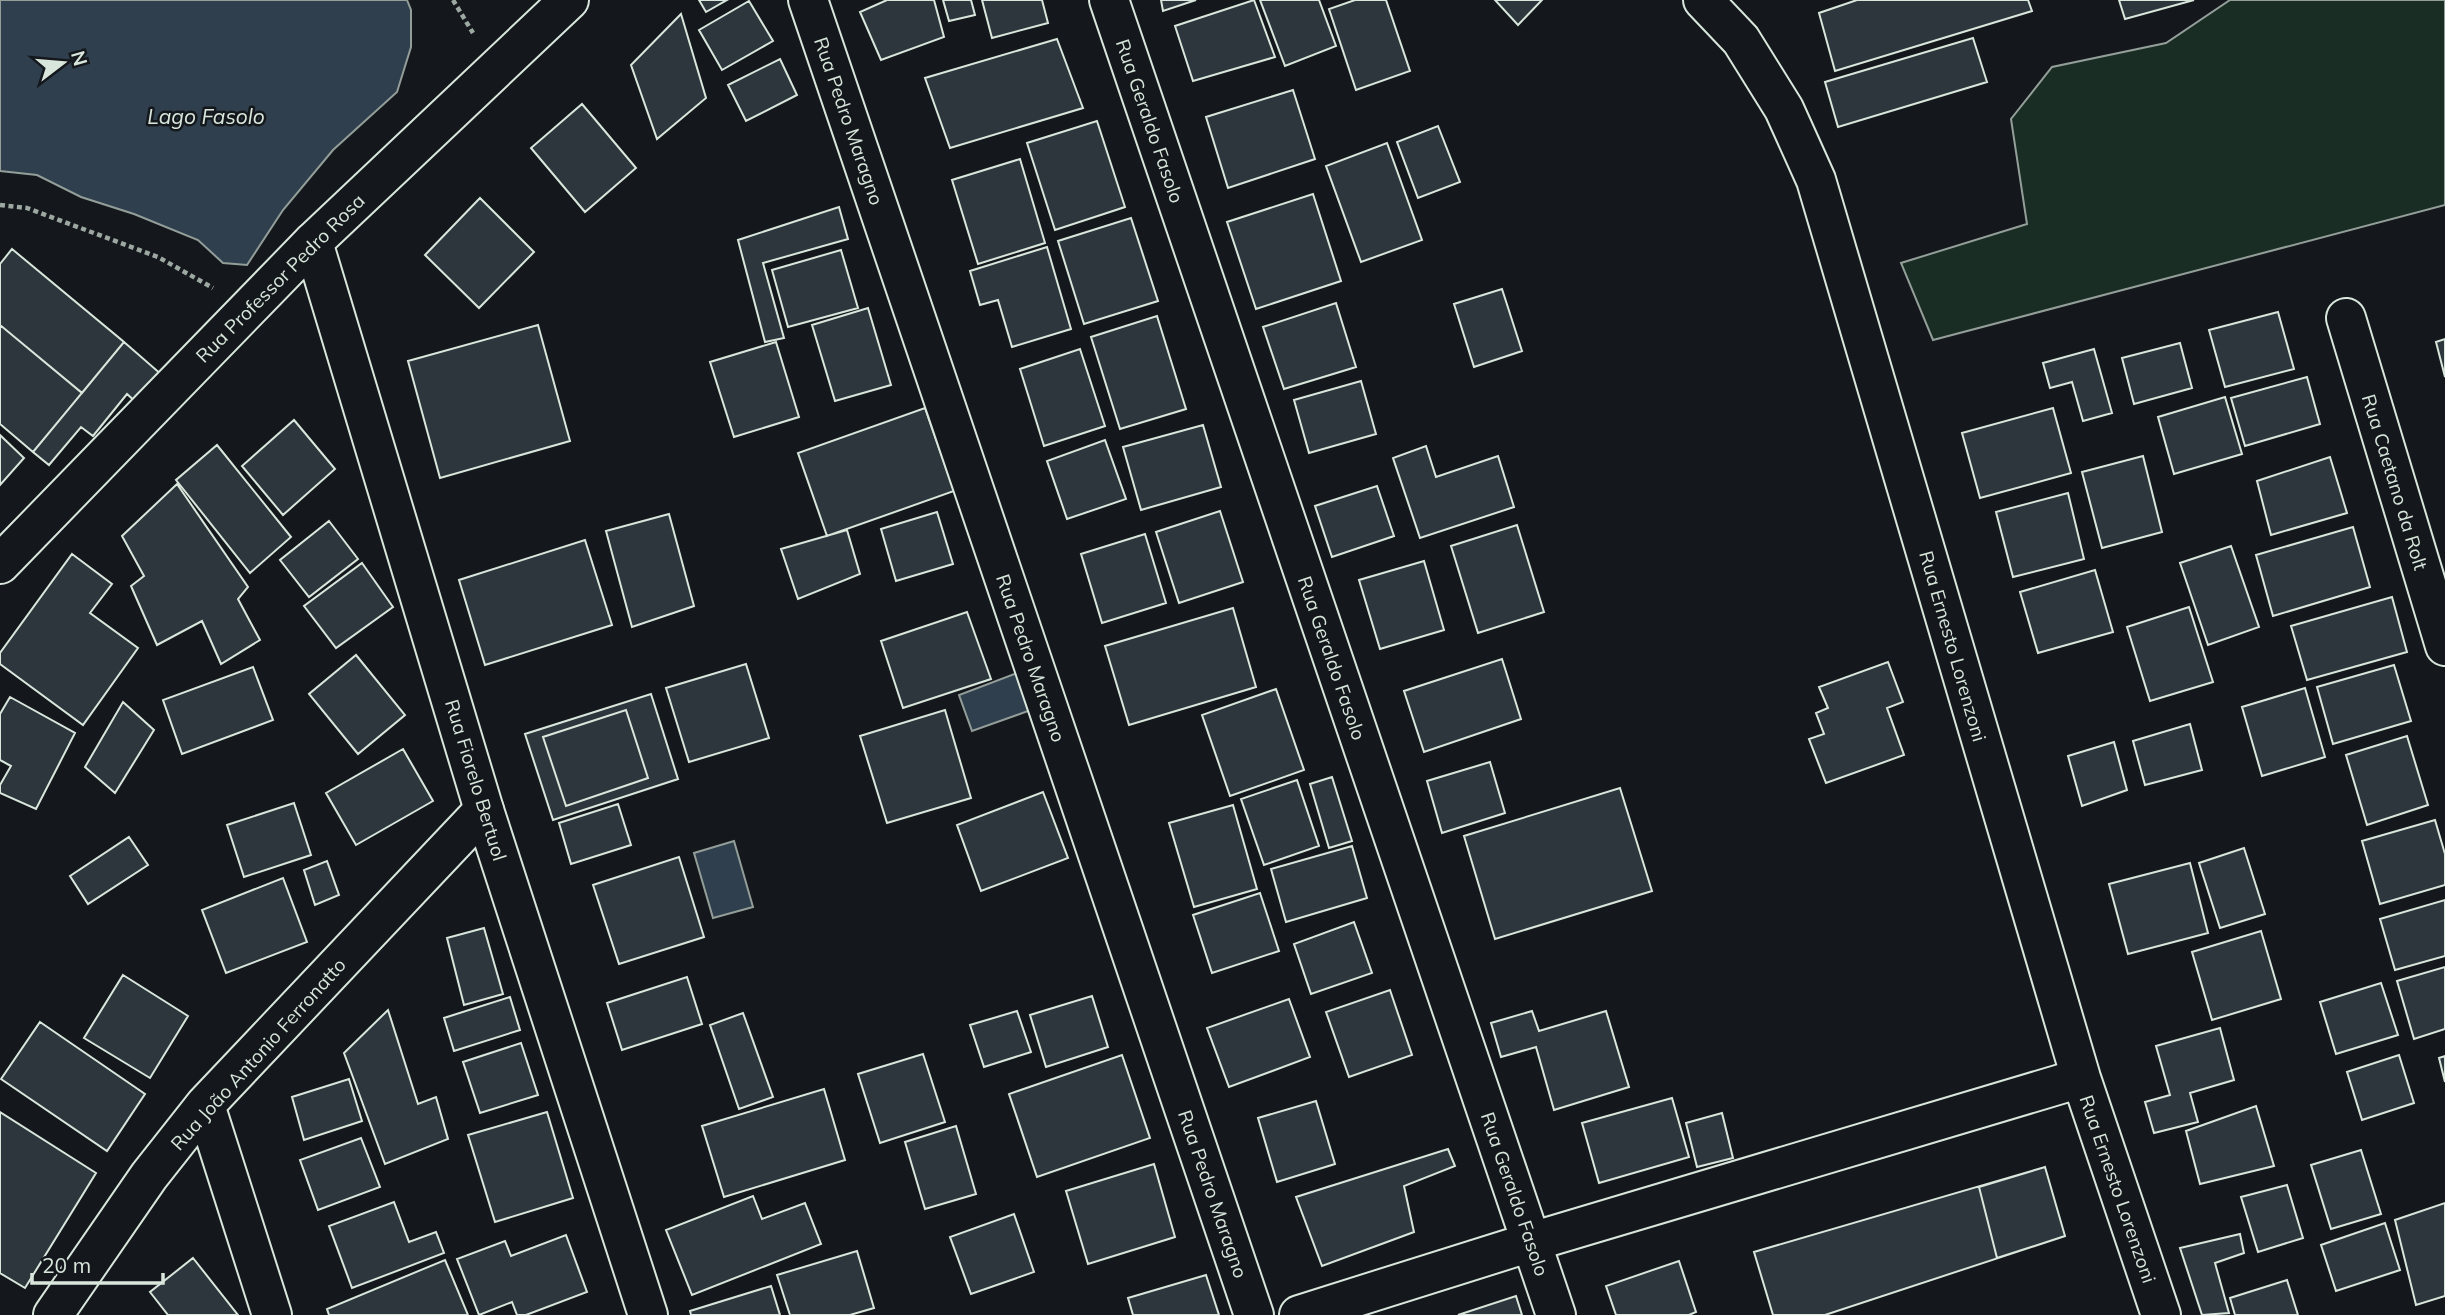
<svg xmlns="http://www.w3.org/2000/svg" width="2445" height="1315" font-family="Mulish,sans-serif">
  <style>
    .green { fill: #1a2d24; stroke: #939e99; stroke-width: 2 }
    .water { fill: #2f3f4d; stroke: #939e99; stroke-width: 2 }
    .building { fill: #2c363c; stroke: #d8e6dc; stroke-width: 2 }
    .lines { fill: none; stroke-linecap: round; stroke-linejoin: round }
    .minor-casing { stroke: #d8e6dc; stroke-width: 42 }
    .major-casing { stroke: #d8e6dc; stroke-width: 42 }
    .path { stroke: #9da8a2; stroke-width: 4.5; stroke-dasharray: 5 3.5; stroke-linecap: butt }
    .minor { stroke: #14181c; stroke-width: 38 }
    .major { stroke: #14181c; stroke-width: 38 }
    .labels { text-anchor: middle; stroke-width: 5; stroke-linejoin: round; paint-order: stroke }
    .street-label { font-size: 19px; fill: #d8e6dc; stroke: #14181c }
    .water-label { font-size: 21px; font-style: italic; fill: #d8e6dc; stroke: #14181c }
  </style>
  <rect width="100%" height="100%" fill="#14181c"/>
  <path class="green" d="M2230,0H2445V205L1933,340L1901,263L2027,224L2011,119L2052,67L2166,43Z"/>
  <path class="water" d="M0,0H407L411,10V47L397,92L333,150L283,210L247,265L223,263L198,240L134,214L81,197L37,175L0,171Z
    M1017,673L1031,710L972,731L959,695Z
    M734,841L753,907L713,918L694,853Z"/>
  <path class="building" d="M699,0H727L706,12Z
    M887,0H934L944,37L881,60L860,12Z
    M943,0H971L975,15L949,21Z
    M982,0H1042L1048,23L992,38Z
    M1161,0H1196L1163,11Z
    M1254,0L1275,57L1193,81L1175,26Z
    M1260,0H1319L1336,46L1285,66Z
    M1355,0H1386L1410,71L1356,90L1329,9Z
    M1495,0H1542L1518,25Z
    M1857,0H2028L2032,11L1835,71L1819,13Z
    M2119,0H2194L2125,19Z
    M749,1L773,41L722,70L699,30Z
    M681,14L706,98L657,139L631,65Z
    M1973,38L1987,82L1838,127L1825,82Z
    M1057,39L1083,108L950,148L925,78Z
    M780,59L797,95L746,121L728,85Z
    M1293,90L1315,159L1228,188L1206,117Z
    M582,104L636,168L585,212L531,148Z
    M1097,121L1125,207L1055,230L1027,143Z
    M1438,126L1460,182L1418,198L1397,142Z
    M1387,143L1422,240L1361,262L1326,166Z
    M1020,159L1045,243L978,264L952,180Z
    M1313,194L1341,281L1256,309L1227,222Z
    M480,198L534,252L479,308L425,255Z
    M839,207L848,239L763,263L784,338L765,342L738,240Z
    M1131,218L1158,301L1084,324L1058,241Z
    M1047,247L1071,329L1012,347L998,300L980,305L970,271Z
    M12,249L124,342L82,393L0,325V264Z
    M841,250L858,308L788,327L772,270Z
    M1502,289L1522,351L1474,367L1454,304Z
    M1336,303L1356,367L1284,389L1263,327Z
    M868,308L891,385L835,401L812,325Z
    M2278,312L2294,369L2225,387L2209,330Z
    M1157,316L1186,409L1120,429L1091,337Z
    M0,325L82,393L33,452L0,424Z
    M538,325L570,441L440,478L408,361Z
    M2445,339V377L2436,342Z
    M124,342L162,375L138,404L127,394L93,436L81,427L49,465L33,452Z
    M776,342L799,417L734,437L710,362Z
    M2180,343L2192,388L2134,404L2122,358Z
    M1080,349L1105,426L1044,446L1020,369Z
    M2094,349L2112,413L2083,421L2072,382L2050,388L2043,363Z
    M2307,377L2320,424L2245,446L2231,398Z
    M1361,381L1376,434L1309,453L1294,400Z
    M2225,397L2242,454L2174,474L2158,417Z
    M925,408L954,491L827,536L798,453Z
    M2053,408L2071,473L1980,498L1962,433Z
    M294,420L335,469L283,515L242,466Z
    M1203,425L1221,487L1141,510L1123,447Z
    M0,435L24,458L0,485Z
    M1105,440L1126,499L1067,519L1047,461Z
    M217,445L291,537L250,573L176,480Z
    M1426,446L1436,477L1498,456L1514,507L1420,538L1393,458Z
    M2143,456L2162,532L2102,548L2082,472Z
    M2330,457L2347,513L2271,535L2257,481Z
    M177,484L248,587L238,599L260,640L221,664L202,621L157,645L131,586L144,576L122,536Z
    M1377,486L1394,536L1332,557L1315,506Z
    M2068,493L2084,559L2013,577L1996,512Z
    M1220,511L1243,582L1179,603L1156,532Z
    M937,512L953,564L896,581L881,529Z
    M669,514L694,606L632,627L606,531Z
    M329,521L358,559L309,597L280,560Z
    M1517,525L1544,612L1478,633L1451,546Z
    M2353,527L2370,587L2273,616L2256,555Z
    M847,530L860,574L798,599L781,549Z
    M1145,534L1166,603L1102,623L1081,554Z
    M585,540L612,625L485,665L459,580Z
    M2231,546L2259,627L2208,645L2180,563Z
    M72,554L112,584L90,613L138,648L83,725L0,664V653Z
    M1424,561L1444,630L1380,649L1359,580Z
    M362,563L393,607L336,648L304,606Z
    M2095,570L2113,632L2038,653L2020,592Z
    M2392,597L2407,652L2307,680L2291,626Z
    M2189,607L2213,682L2150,701L2127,627Z
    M1233,608L1256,687L1129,725L1105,646Z
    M967,612L991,679L903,708L881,641Z
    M356,655L405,715L358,754L309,694Z
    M1502,659L1521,719L1424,752L1404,691Z
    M1888,662L1903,702L1887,708L1904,755L1826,783L1809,739L1824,734L1816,713L1828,708L1819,687Z
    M746,664L769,738L689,762L666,688Z
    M2394,665L2411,721L2333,744L2317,687Z
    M253,667L273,720L182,754L163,700Z
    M2305,688L2325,757L2262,776L2242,707Z
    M1276,689L1304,770L1230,796L1202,715Z
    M651,694L678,779L553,820L525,734Z
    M10,697L75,733L36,809L0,793V785L11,766L0,760V714Z
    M123,702L154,730L115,793L85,767Z
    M626,710L648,778L566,806L543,737Z
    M945,710L971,798L887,823L860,736Z
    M2190,724L2202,770L2145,785L2133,741Z
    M2407,736L2428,805L2367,825L2346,755Z
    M2114,742L2127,790L2082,806L2068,756Z
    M403,749L433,801L356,845L326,793Z
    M1490,762L1505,813L1442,833L1427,781Z
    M1332,777L1352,841L1329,848L1310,784Z
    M1297,780L1319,846L1264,865L1241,799Z
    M1620,788L1652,891L1495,939L1464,836Z
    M1043,792L1068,858L981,891L957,825Z
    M294,803L311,855L244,877L227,825Z
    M618,804L631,845L571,864L559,823Z
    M1233,805L1257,889L1194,907L1169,823Z
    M2435,820L2445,854V885L2380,904L2362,841Z
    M129,837L148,865L88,904L70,876Z
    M1352,846L1367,898L1286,922L1271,869Z
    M2244,848L2265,914L2220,928L2199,863Z
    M679,857L704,937L619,964L593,885Z
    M327,861L339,895L315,905L304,870Z
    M2190,863L2208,933L2128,954L2109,884Z
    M283,878L307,942L226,973L202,910Z
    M1260,893L1279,951L1212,973L1193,915Z
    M2445,900V956L2395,970L2380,919Z
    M1354,922L1372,973L1311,994L1294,944Z
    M484,928L503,994L464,1005L447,938Z
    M2261,931L2281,999L2212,1020L2192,952Z
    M2445,967V1029L2414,1039L2397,981Z
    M123,975L188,1016L150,1078L84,1038Z
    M687,977L702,1024L622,1050L607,1003Z
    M2381,983L2398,1035L2336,1054L2320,1002Z
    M1390,990L1412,1055L1349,1077L1326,1012Z
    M1092,996L1108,1047L1046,1067L1030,1015Z
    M510,997L520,1030L454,1051L444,1018Z
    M1289,999L1310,1057L1229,1087L1207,1028Z
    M388,1010L418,1104L436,1097L448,1139L385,1164L344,1053Z
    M1017,1011L1031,1052L984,1067L970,1025Z
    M1532,1011L1539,1031L1606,1011L1629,1087L1554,1110L1536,1047L1501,1057L1491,1023Z
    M743,1013L773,1097L739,1109L710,1025Z
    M40,1022L145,1094L107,1151L1,1079Z
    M2220,1028L2234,1080L2190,1093L2198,1122L2154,1133L2145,1102L2170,1095L2156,1046Z
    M521,1043L538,1095L480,1113L463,1062Z
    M923,1054L945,1122L880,1143L858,1074Z
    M1122,1055L1150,1138L1037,1177L1009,1094Z
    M2399,1055L2414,1103L2362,1120L2347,1072Z
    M2445,1056V1082L2439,1058Z
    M349,1079L362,1121L304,1140L292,1097Z
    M824,1089L845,1160L724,1197L702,1126Z
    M1672,1098L1689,1157L1599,1183L1582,1123Z
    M1316,1101L1335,1164L1277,1182L1258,1118Z
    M2256,1106L2274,1166L2200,1184L2186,1131Z
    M0,1112L96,1173L25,1288L0,1273Z
    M547,1112L573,1198L495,1222L468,1135Z
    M1722,1113L1733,1158L1697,1167L1686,1123Z
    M956,1126L976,1194L925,1209L905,1142Z
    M361,1138L380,1187L318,1210L300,1160Z
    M1448,1149L1455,1166L1404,1186L1414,1232L1322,1266L1296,1197Z
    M2361,1150L2381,1214L2331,1229L2311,1165Z
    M1154,1164L1175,1237L1088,1264L1066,1191Z
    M2045,1167L2065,1236L1825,1315H1773L1754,1252Z
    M2045,1167L2065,1236L1997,1258L1979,1187Z
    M2287,1185L2303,1238L2258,1252L2241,1197Z
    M753,1196L762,1219L805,1203L821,1244L692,1295L666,1230Z
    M394,1202L409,1242L436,1232L444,1253L352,1288L329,1226Z
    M2445,1203V1296L2416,1305L2395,1220Z
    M1014,1214L1034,1272L971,1294L950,1237Z
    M2385,1223L2400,1270L2336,1291L2321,1245Z
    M2240,1234L2244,1253L2215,1263L2229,1313L2202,1315L2180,1248Z
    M566,1235L587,1292L526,1315H517L512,1302L479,1315L457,1259L505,1241L511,1256Z
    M857,1251L874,1308L850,1315H790L777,1275Z
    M193,1258L238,1315H168L150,1292Z
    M445,1260L468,1315H329L327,1309Z
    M1679,1261L1696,1312L1689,1315H1616L1606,1286Z
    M1206,1275L1219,1315H1133L1128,1298Z
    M2287,1280L2298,1315H2235L2230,1298Z
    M771,1286L780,1315H691L690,1311Z
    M1516,1296L1522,1315H1458Z"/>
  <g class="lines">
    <defs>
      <path id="minor" d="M808,0L1254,1315
        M1109,0L1556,1315
        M1703,0L1741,40L1784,109L1816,180L2081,1078L2161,1315
        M2346,318L2445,646
        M0,564L313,242
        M205,1105L272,1315
        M53,1315L149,1176L205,1105L484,810
        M1299,1315L1531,1242L2081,1078"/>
      <path id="major" d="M569,0L313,242L484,810L648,1315"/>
    </defs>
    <use href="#minor" class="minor-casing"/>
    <use href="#major" class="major-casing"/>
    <path class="path" d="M453,0L473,33
      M0,205L27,208L158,257L213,288"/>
    <use href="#minor" class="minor"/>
    <use href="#major" class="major"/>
  </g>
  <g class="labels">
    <g class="street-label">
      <text transform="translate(849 121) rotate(71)" y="7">Rua Pedro Maragno</text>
      <text transform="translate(1150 121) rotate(71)" y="7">Rua Geraldo Fasolo</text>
      <text transform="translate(280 278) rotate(-45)" y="7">Rua Professor Pedro Rosa</text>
      <text transform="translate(2395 482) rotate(73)" y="7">Rua Caetano da Rolt</text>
      <text transform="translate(1953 646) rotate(74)" y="7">Rua Ernesto Lorenzoni</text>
      <text transform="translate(1031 658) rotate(71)" y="7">Rua Pedro Maragno</text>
      <text transform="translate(1332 658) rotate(71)" y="7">Rua Geraldo Fasolo</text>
      <text transform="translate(476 780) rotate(73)" y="7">Rua Fiorelo Bertuol</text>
      <text transform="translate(258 1054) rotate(-48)" y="7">Rua João Antonio Ferronatto</text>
      <text transform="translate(2118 1189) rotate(71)" y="7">Rua Ernesto Lorenzoni</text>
      <text transform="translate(1213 1194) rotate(71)" y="7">Rua Pedro Maragno</text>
      <text transform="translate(1515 1194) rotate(71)" y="7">Rua Geraldo Fasolo</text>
    </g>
    <g class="water-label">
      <text x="206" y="124">Lago Fasolo</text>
    </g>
  </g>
  <g transform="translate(63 63) rotate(74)" stroke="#14181c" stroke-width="5" paint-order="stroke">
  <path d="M0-5L12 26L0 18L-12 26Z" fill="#d8e6dc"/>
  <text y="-10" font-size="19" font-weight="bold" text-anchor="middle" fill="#d8e6dc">N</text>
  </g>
  <path d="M32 1273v10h131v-10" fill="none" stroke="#d8e6dc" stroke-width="3.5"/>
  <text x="42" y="1273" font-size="21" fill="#d8e6dc" stroke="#14181c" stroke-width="5" paint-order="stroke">20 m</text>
</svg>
